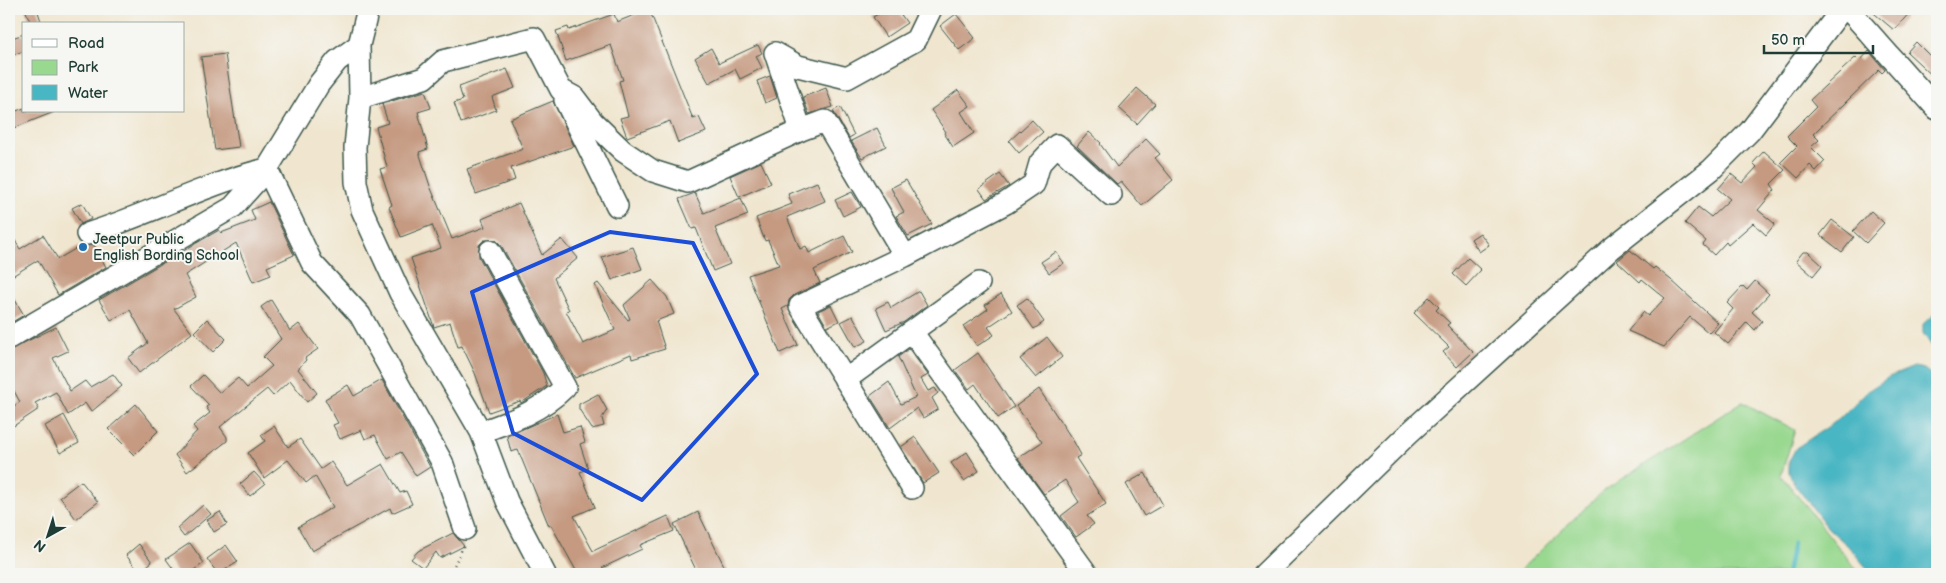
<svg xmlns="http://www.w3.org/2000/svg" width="1946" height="583" font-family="'Balsamiq Sans',sans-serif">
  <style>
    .green { fill: #98d88f; stroke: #5c8a62 }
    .water { fill: #48b6c3; stroke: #347a7c }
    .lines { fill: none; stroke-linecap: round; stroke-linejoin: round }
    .stream { stroke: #48b6c3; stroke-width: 4.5 }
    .building { fill: #c59a81 }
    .minor-casing { stroke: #3e564b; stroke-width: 24 }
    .path { stroke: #3e564b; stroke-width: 2.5; stroke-dasharray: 1 4; stroke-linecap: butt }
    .minor { stroke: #fff; stroke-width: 21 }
    .marked { fill: none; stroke: #1d4ed8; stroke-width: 4; stroke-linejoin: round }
    .poi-dot { fill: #1f6fb2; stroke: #f6f6f2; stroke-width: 2 }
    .labels { text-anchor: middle; stroke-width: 4; stroke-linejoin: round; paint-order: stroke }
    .poi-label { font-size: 14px; fill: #1f3d34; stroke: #f6f6f2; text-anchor: start }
  </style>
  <rect width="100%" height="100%" fill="#f6f6f2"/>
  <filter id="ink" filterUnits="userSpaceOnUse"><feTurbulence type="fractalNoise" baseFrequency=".02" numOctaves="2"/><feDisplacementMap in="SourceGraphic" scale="10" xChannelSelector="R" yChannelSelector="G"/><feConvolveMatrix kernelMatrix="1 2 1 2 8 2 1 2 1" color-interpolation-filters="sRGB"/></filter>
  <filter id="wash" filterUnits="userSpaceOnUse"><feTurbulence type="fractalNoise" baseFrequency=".0096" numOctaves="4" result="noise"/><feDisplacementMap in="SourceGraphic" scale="20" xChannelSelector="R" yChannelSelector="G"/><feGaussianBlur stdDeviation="1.12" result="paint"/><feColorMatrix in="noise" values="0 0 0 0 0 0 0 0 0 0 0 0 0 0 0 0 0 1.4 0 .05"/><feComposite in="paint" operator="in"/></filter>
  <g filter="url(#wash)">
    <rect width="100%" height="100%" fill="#f0e6cf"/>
    <path class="green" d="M1742,402L1795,430L1781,475L1860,574H1516L1602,492Z"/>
    <path class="water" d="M1937,312V354L1923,333V324Z
      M1914,367L1924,369L1937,379V574H1872L1848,546L1828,528L1795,485L1789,472V461L1796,448L1838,420L1866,392L1889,377Z"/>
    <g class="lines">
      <path class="stream" d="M1787,574L1793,543"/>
    </g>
    <g id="blocks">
      <path class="building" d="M25,9H37L42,24H31Z
        M649,9L693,119L699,117L706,132L678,143L670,121L627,137L620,118L628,116L619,81L623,80L611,45L566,61L556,31L568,27L569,30L614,14L617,22Z
        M886,9H897L907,23L886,37L873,17Z
        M1869,9H1913L1894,30Z
        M956,14L975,38L959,50L940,26Z
        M24,34V51L9,56V39Z
        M1916,42L1937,63V80L1907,52Z
        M758,45L762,53L756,56L762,68L740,79L735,69L709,83L695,58L711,48L719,63Z
        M1869,51L1885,70L1882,73L1879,70L1813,134L1819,140L1811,147L1825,161L1816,171L1810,165L1798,178L1781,162L1797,146L1787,136L1816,107L1810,100L1856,57L1860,61Z
        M225,54L239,147L215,150L201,57Z
        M507,69L515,88L492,97L496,110L461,123L454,103L463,100L459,87Z
        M770,76L777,98L765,103L757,81Z
        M826,88L833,107L809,114L803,97Z
        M1137,88L1155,104L1137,124L1119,108Z
        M958,90L970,106L961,112L974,133L953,147L944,133L946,132L931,110Z
        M425,91L431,108L418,112L428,149L419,152L430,186L452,239L485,227L482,219L519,203L542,255L562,239L578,258L554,278L569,310L566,311L583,344L615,330L595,285L598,283L628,320L630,319L624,305L652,280L667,297L674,314L656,321L665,349L632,359L631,354L575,378L501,245L496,240H484L479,245V257L543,373L547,386L521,403L520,401L489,412L475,373L462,346L458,347L450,322L434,327L411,258L441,248L432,225L401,237L389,207L392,205L380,169L387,167L376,127L388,123L382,104Z
        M553,101L574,146L511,168L515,180L476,194L467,169L523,149L510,119Z
        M840,107L854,135L849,138L833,111Z
        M24,108V111L54,112L9,130V114Z
        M1032,120L1043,132L1019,153L1009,141Z
        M877,128L886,146L862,158L851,141Z
        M1089,132L1101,143L1100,144L1117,167L1146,139L1160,154L1155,158L1173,180L1142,206L1121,181L1117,184L1077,146Z
        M1764,151L1785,170L1771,184L1775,190L1758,210L1775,224L1766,235L1753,223L1728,245L1726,242L1714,255L1703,245L1706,241L1685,223L1698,207L1711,217L1730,199L1718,189L1731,174L1742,183L1757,167L1753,163Z
        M761,162L771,183L739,197L730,176Z
        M1000,174L1009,186L986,199L979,189Z
        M906,180L932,224L908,236L896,216L904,212L891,188Z
        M817,182L825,201L787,217L800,249L806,246L809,253L844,236L852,252L814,270L820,283L794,295L789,300L788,306L782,309L798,345L780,353L748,275L779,265L768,240L765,241L756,218L792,204L788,194Z
        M852,192L861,207L843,216L835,200Z
        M695,193L704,213L741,198L748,215L715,228L730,264L713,271L696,228L692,229L679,199Z
        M269,202L294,255L267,267L271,275L253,282L236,243L185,275L196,297L174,309L192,333L139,373L128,358L148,343L130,310L111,320L99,300L219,230L221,233L255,220L251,210Z
        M82,203L91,219L81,224L72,208Z
        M1871,211L1884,223L1866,243L1853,231Z
        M1832,220L1854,237L1842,252L1820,235Z
        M9,230L20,249L43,235L58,259L82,245H94L106,267L58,295L38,260L9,278Z
        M1480,233L1489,245L1479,252L1471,239Z
        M633,247L642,269L612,280L602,257Z
        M1630,250L1653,269L1655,267L1671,280L1718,323L1709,333L1690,317L1664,347L1628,331L1643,312L1648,316L1665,298L1642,279L1640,282L1617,261Z
        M1056,252L1064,263L1049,273L1041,262Z
        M1803,252H1808L1822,265L1813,276L1796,261Z
        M1468,258L1481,270L1466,286L1453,274Z
        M1755,281L1769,294L1752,312L1762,321L1755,330L1747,322L1728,344L1714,332L1733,309L1727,303L1743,286L1747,290Z
        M9,290L24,315L9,324Z
        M919,291L927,305L904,322L886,330L876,308L888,302L891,308Z
        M1001,294L1012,311L988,327L994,335L977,346L963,326L988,309L985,305Z
        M1429,297L1439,307L1436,310L1450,323L1447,325L1473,352L1457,367L1443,352L1449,347L1414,313Z
        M1027,298L1044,322L1034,329L1017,305Z
        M271,300L290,331L299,324L318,349L305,358L306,360L298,369L317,393L307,402L290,380L273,396L267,389L220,427L227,437V441L187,472L175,455L197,431L193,426L210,413L206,407L209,405L191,386L203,375L220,393L238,378L247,388L272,366L263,357L281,339L261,307Z
        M831,305L839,321L827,327L818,311Z
        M853,316L867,341L855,347L841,322Z
        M207,319L226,339L213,352L194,332Z
        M56,327L68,351L53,358L70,391L85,381L90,387L113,374L122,386L91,412L85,403L68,415L56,392L35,403L39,409L9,429V409L20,402L9,382V350Z
        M1047,337L1062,357L1036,378L1020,359Z
        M909,349L928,375L921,379L928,391L935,388L938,393L932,398L938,409L923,418L917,408L890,428L870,396L889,382L901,404L916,397L898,357Z
        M978,353L1014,407L998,418L975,384L969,389L955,370Z
        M382,380L430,467L416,476L401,452L388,459L375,435L365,439L361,430L340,439L333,425L338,423L325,399L348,385L354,396Z
        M1039,389L1074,442L1081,455L1076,458L1106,504L1087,516L1094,524L1076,537L1061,516L1079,502L1065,480L1044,494L1018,458L1042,442L1016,406Z
        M598,394L607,410L602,418L604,426L592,429L579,409V404Z
        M136,404L158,431L134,455L108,429Z
        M557,414L563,432L580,427L585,442L580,444L588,469L580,472L595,507L574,516L593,551L668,516L674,531L640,545L642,549L602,568L605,574H578L551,525L549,526L518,450L511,452L507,436Z
        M64,415L79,443L60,453L45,426Z
        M274,426L288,447L300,439L321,469L331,462L347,485L383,464L400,493L406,491L412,504L392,513L390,508L312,551L298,527L333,507L315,476L306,483L288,460L264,478L248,453L265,441L261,435Z
        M915,437L939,473L923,483L901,447Z
        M967,452L979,471L964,481L951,463Z
        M254,472L265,484L250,496L240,484Z
        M1145,473L1163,505L1144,516L1126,484Z
        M81,481L98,502L76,519L60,497Z
        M203,505L211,514L184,537L177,528Z
        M220,512L227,524L214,532L207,520Z
        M698,512L728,574H698L674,524Z
        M453,533L464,546L440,558L436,552L423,568L411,559L418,551Z
        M190,543L204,563L188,574H177L166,559Z
        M139,544L152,562L139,572L126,555Z
        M226,545L238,562L218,574L207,559Z"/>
    </g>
  </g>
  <g filter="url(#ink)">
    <use href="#blocks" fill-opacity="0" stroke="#3e564b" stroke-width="1"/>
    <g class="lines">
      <defs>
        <path id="minor" d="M368,9L359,45L360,98L355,147L356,182L362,210L400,293L481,432L507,501L545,574
          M1848,9L1937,109
          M775,53L798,66L847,78L916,40L931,9
          M360,98L424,78L443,61L534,38L561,90L574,97L593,122L623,151L653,171L688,182L801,130L775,53
          M565,100L617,206
          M801,130L825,121L905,256
          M87,234C148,215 204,184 267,169L312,263L360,315L442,462L465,529
          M912,332L1087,574
          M9,338L233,207L267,169L319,84L337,61L359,45
          M845,380L979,283
          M481,432C512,421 541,411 565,387L490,251
          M912,488L800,306L905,256L1006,203L1034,184L1040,163L1057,145L1111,195
          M1264,574L1409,433L1612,248L1711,170L1750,131L1842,9"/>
      </defs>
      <use href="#minor" class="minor-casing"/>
      <path class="path" d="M450,574L464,545"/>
      <use href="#minor" class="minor"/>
    </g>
  </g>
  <path class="marked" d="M610,232L693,243L757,374L642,500L513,433L472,292Z"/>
  <circle class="poi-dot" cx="83" cy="247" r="5"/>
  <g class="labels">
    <g class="poi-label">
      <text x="93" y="244">Jeetpur Public<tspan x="93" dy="16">English Bording School</tspan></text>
    </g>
  </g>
  <rect width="1946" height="583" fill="none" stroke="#f6f6f2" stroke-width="30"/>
  <rect x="22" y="22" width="162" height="90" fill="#f6f6f2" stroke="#a0aca6"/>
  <rect x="32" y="39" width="25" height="8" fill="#ffffff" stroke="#a0aca6"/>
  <text x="68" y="48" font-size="15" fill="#1f3d34">Road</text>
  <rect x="32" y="60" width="25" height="15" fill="#98d88f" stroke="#a0aca6"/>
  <text x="68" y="72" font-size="15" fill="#1f3d34">Park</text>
  <rect x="32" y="85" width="25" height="15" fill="#48b6c3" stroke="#a0aca6"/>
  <text x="68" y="98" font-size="15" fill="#1f3d34">Water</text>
  <g transform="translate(48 536) rotate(219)" stroke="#f6f6f2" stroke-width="4" paint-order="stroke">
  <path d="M0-4L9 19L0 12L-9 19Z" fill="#1f3d34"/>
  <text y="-8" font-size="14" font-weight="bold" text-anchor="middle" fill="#1f3d34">N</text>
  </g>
  <path d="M1764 45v8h109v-8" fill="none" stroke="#1f3d34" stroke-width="2.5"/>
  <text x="1771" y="45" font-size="15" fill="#1f3d34" stroke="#f6f6f2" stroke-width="4" paint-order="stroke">50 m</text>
</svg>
